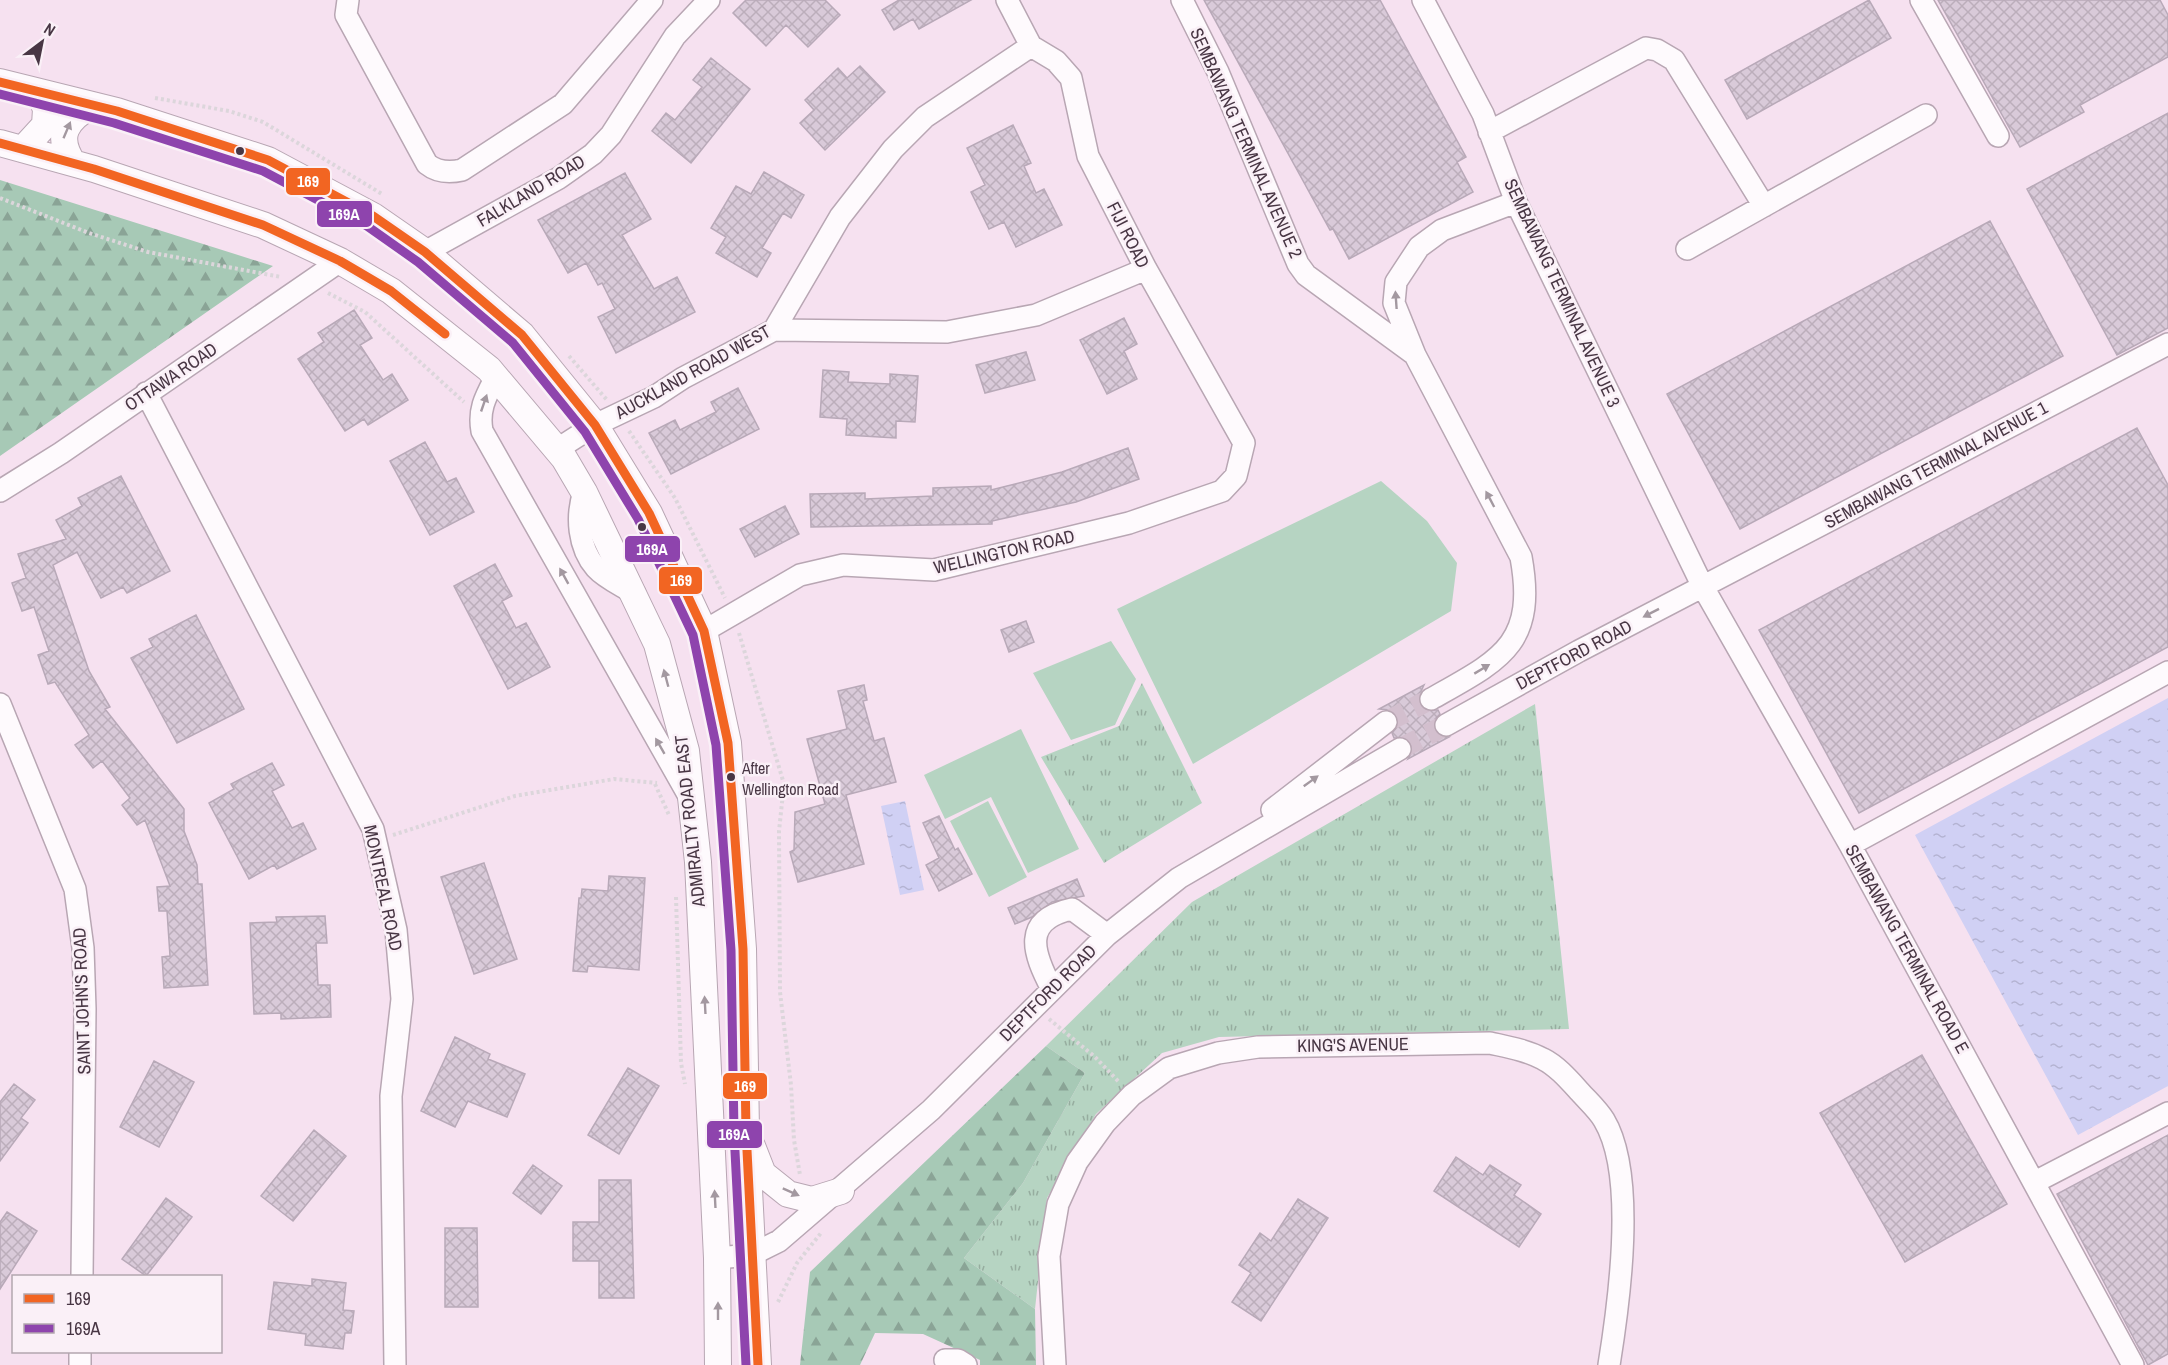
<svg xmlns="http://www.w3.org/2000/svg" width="2168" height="1365" font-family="'Archivo Narrow',sans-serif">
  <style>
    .grass { fill: url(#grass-tufts) }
    .forest { fill: url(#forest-firs) }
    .pitch { fill: #b6d4c2 }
    .water { fill: url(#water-ripples) }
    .building { fill: url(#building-cross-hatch); stroke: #b8a9b8; stroke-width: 1.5 }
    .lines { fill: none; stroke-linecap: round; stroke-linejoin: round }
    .minor-tunnel { stroke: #d3bfce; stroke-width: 21; stroke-dasharray: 21 10; stroke-linecap: butt }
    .minor-casing { stroke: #b8a6b3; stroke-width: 24 }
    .major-casing { stroke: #b8a6b3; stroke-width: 28 }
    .path { stroke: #dcd6db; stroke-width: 4; stroke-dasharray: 3 3; stroke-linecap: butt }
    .minor { stroke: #fefafd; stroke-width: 21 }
    .major { stroke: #fefafd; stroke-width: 26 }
    .bus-1-casing { stroke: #faf0f7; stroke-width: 14 }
    .bus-2-casing { stroke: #faf0f7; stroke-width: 14 }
    .bus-1 { stroke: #f26522; stroke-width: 9 }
    .bus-2 { stroke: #8e44ad; stroke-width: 9 }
    .oneway { fill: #a398a0 }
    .bus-dot { fill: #483644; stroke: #faf0f7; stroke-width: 2 }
    .labels { text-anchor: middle; stroke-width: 5; stroke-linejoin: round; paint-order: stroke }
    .bus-label { font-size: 16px; fill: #483644; stroke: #faf0f7; text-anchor: start }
    .street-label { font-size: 18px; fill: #483644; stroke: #faf0f7 }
    .line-badge { stroke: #faf0f7; stroke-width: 2 }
    .badge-label { font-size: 16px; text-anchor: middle; font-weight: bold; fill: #fff }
  </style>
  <defs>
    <pattern id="grass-tufts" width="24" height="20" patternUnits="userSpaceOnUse" patternTransform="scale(1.5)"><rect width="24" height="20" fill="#b6d4c2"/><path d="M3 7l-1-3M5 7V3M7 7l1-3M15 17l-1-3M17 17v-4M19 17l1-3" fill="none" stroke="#96ad9f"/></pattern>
    <pattern id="forest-firs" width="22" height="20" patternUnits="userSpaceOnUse" patternTransform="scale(1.5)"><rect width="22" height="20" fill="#a7c9b6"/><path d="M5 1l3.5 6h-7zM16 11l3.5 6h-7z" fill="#8aa496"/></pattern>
    <pattern id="water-ripples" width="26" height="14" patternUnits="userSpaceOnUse" patternTransform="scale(1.5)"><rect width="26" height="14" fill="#d0d0f4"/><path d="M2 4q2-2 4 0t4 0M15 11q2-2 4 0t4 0" fill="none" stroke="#b4b3d2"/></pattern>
    <pattern id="building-cross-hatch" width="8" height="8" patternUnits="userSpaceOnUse" patternTransform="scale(1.5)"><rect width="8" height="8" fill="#d9cad9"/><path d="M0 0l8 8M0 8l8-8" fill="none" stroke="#bcaebb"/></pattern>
  </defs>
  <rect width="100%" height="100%" fill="#f6e1f0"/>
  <path class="grass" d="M1142,683L1202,803L1104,863L1041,757L1119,726Z
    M1535,704L1569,1029L1219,1037L1162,1053L1096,1114L1047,1198L1035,1309L964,1258L1023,1183L1085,1073L1046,1046L1192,902Z"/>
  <path class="forest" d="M0,180L273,266L0,456Z
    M1046,1046L1085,1073L1023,1183L964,1258L1035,1309L1036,1365H980V1360L923,1334L875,1333L860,1365H800L810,1272Z"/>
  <path class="pitch" d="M1381,481L1427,521L1457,563L1451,611L1193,764L1117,609Z
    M1111,641L1136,679L1115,725L1071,740L1033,673Z
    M1021,729L1079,849L1028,873L991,797L945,819L924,775Z
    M988,801L1027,877L989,897L950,821Z"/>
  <path class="water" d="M2168,698V1086L2078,1135L1915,835Z
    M905,801L924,890L900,895L881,806Z"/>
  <path class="building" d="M746,0H825L840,15L808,47L786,25L766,46L733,13Z
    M899,0H971L919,29L913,19L894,30L882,10Z
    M1204,0H1380L1466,157L1457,162L1473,192L1349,259L1333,229L1330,230Z
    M1869,0L1891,38L1747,119L1725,80Z
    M1938,0H2160L2168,15V57L2080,105L2084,112L2020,147Z
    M711,58L750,89L691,163L652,131L666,113L675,120L702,87L693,80Z
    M860,66L885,92L825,150L800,123L814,110L805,100L838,68L847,78Z
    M2168,113V328L2117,355L2027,189Z
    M1013,125L1031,163L1024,166L1036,193L1044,189L1062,225L1016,247L1004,222L989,229L971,192L985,185L967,148Z
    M764,172L804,195L791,218L783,213L762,248L771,253L757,277L716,253L726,237L711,228L736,186L751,194Z
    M625,173L651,219L622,235L654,289L677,277L695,312L616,353L598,317L615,309L602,283L598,285L586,263L568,273L538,220Z
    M1990,221L2063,356L1740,529L1667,394Z
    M354,310L372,338L360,345L383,380L392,374L408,400L368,425L364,419L345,431L298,359L324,342L318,333Z
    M1124,318L1137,344L1124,351L1137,379L1107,394L1080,340Z
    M1026,352L1035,380L985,393L976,365Z
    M823,370L849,372L848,382L890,384V374L918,376L915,422L896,421V438L846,435L847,419L820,417Z
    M738,388L759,429L671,474L649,433L675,420L680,430L716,412L711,402Z
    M2137,428L2168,485V647L1859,813L1759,630Z
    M425,442L447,482L456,478L474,512L430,535L390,461Z
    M1128,448L1139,479L1076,502L992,521V524L811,527L810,494L865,493V499L933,496V488L991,486V490L1062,472Z
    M121,476L170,571L127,593L123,587L101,598L77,552L53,565L89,671L110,707L105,709L184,809V831L197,865L198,884H202L208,985L164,988L162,957L170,956L167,911H159L157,887L170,886L145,820L137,825L122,805L130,798L102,761L93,768L75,745L89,735L55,682L48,684L38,655L49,651L34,607L22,611L12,583L26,578L18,554L66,539L56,520L82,506L78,498Z
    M785,506L799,534L755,557L740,529Z
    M495,564L512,596L502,601L516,628L526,623L550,667L508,689L454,586Z
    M196,615L244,709L177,743L131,658L153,647L149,639Z
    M1026,621L1034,642L1009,652L1001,630Z
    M864,685L867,700L863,701L874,741L884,738L896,782L846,795L864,864L798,882L790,852L794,850L795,812L825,804L807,739L847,729L838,691Z
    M1424,685L1418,698L1420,705L1425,710H1438L1440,714L1435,719V731L1440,736L1449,737L1408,759L1413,750L1411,742L1406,738H1394L1392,733L1398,726L1396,715L1390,710L1379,709Z
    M272,763L284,785L272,791L292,828L303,823L316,849L277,869L274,865L249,879L209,803L234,789L231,784Z
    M939,816L955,850L958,848L972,874L939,891L926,865L939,858L923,823Z
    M484,863L517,959L474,974L441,877Z
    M609,876L645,878L639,970L588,966L587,972L573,971L579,898H581L582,889L608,891Z
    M1077,879L1084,896L1052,902L1032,917L1015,924L1008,908Z
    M325,916L327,943H316L318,985H330L331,1017L281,1019V1013L254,1014L250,923L277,922L276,917Z
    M455,1037L490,1054L488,1059L525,1074L507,1117L468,1101L455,1127L421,1111Z
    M1922,1055L2007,1204L1905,1262L1820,1113Z
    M154,1061L194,1082L159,1147L120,1127Z
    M628,1068L659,1086L619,1154L588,1135Z
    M14,1084L35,1100L21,1118L28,1123L0,1161V1102Z
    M314,1130L346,1156L293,1221L261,1196Z
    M2168,1135V1354L2148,1365L2057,1194Z
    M1456,1157L1483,1175L1490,1165L1521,1185L1514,1195L1541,1214L1519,1247L1434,1191Z
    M533,1165L562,1186L541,1214L513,1193Z
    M599,1180H631L634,1298H599V1261H573V1222H599Z
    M166,1198L192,1217L146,1276L122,1259Z
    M1298,1199L1328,1218L1261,1321L1232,1302L1251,1273L1239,1265L1260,1233L1271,1241Z
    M7,1212L37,1231L0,1289V1222Z
    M445,1228H477L478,1307H445Z
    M312,1279L346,1283L343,1310L354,1311L351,1333H345L343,1349L305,1345L306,1334L268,1329L274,1282L312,1286Z"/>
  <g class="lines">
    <path class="minor-tunnel" d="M1386,722L1431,699
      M1400,749L1446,725"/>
    <defs>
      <path id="minor" d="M348,0L346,15L427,164C437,172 449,173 462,170L563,104L652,0
        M1182,0L1218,72L1298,264L1306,275L1414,354
        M1423,0L1483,114L1516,202L1703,587L1850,845L2133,1365
        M1921,0L1998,136
        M1489,132L1646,48L1657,50L1674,60L1764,206
        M1687,249L1926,115
        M425,252L559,178L593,154L611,135L675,36L709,0
        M774,330L947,332L1036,315L1146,269
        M496,377C486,396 478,409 482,431L689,796
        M146,393L373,829L396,930L402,999L391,1096L395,1365
        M556,450L595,425L654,397L683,378L774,330L840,217L893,149L925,117L1031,46
        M0,491L61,453L340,261
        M584,492C576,516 578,547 596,568C606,579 623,586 635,594
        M704,631L800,575L843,565L934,570L1129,523L1222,491L1236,476L1244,443L1146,269L1088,156L1071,78L1056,61L1031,46L1007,0
        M1431,699C1500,660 1537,645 1521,557L1415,355L1394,303L1396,282L1419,247L1442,230L1516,202
        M0,704L75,889L83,948L85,1009L82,1276
        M1446,725L1579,651L2168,344
        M1272,810L1386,722
        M1850,845L2168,672
        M1052,989C1033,953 1021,920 1072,909L1107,935
        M2035,1182L2168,1113
        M717,1258L751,1255L779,1241L931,1110L1107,935L1179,878L1400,749
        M945,1360H958L966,1365
        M80,1365V1352
        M1055,1365L1049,1256L1058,1204L1077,1162L1105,1123L1132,1095L1169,1068L1218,1053L1258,1047L1490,1043C1508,1047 1526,1050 1543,1059C1557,1066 1569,1080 1580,1092C1588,1101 1598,1110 1604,1120C1637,1175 1619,1303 1609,1365"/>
      <path id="major" d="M0,82L117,111L268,160L373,216L425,252L522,335L595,425L649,513L704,631L728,743L743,949L746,1131L758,1365
        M0,143L94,169L263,225L340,261L391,291L489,369L564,458L584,492L657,644L686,751L698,862L717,1258L718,1365
        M23,149L45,125L46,109L39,92
        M73,163C55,136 66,120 92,105
        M752,1146L763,1174L788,1194L812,1200L841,1191"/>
    </defs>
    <use href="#minor" class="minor-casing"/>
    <use href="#major" class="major-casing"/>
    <path class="path" d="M155,98L229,111L263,122L382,194
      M0,198L89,233L148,252L281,277
      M328,293L365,312L464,402
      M569,356L607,400
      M629,431L675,498L725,598
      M739,633L784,784L779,831L780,992L791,1085L794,1140L800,1175
      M655,784L669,815
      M393,835L515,796L614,779L657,783
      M676,897L681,1063L685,1084
      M1049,1019L1095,1057L1119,1082
      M778,1302L797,1263L821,1233"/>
    <use href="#minor" class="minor"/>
    <use href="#major" class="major"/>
    <defs>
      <path id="bus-1" d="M0,82L117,111L268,160L373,216L425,252L522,335L595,425L649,513L704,631L728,743L743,949L746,1131L758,1365
        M0,143L94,169L263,225L340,261L391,291L445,334"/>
      <path id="bus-2" d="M0,94L114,123L263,171L367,226L418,262L513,343L585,432L638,519L693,635L716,745L731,950L734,1132L746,1365"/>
    </defs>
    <use href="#bus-1" class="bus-1-casing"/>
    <use href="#bus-2" class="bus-2-casing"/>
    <use href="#bus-1" class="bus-1"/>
    <use href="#bus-2" class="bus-2"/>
  </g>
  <defs><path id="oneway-solid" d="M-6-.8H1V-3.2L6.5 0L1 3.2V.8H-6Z" transform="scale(1.5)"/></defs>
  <g class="oneway">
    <use href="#oneway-solid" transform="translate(67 130) rotate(-67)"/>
    <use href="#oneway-solid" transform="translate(1396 300) rotate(-94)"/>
    <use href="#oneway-solid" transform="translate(484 403) rotate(-71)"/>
    <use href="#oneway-solid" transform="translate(1490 499) rotate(-118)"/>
    <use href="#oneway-solid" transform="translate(564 576) rotate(-119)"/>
    <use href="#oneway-solid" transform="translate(1651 613) rotate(153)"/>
    <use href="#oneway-solid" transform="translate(1482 669) rotate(-31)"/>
    <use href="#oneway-solid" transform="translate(666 678) rotate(-105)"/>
    <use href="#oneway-solid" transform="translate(660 746) rotate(-120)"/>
    <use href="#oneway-solid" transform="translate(1311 781) rotate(-36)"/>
    <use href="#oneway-solid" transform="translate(705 1005) rotate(-93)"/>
    <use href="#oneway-solid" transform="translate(791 1192) rotate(24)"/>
    <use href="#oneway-solid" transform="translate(715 1199) rotate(-93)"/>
    <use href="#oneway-solid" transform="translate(718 1311) rotate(-90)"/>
  </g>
  <g class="bus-dot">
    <circle cx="240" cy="151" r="5"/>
    <circle cx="642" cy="527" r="5"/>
    <circle cx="731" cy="777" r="5"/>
  </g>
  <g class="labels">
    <g class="bus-label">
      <text x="742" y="774">After<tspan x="742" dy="21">Wellington Road</tspan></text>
    </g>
    <g class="street-label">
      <text transform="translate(1246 143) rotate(66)" y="6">SEMBAWANG TERMINAL AVENUE 2</text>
      <text transform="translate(531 191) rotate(-31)" y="6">FALKLAND ROAD</text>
      <text transform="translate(1128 235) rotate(63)" y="6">FIJI ROAD</text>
      <text transform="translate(1562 293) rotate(65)" y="6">SEMBAWANG TERMINAL AVENUE 3</text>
      <text transform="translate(693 372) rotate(-29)" y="6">AUCKLAND ROAD WEST</text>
      <text transform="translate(171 377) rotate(-34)" y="6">OTTAWA ROAD</text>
      <text transform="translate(1936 465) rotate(-28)" y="6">SEMBAWANG TERMINAL AVENUE 1</text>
      <text transform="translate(1004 552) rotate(-13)" y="6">WELLINGTON ROAD</text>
      <text transform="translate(1574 655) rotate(-28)" y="6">DEPTFORD ROAD</text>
      <text transform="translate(690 821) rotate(-96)" y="6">ADMIRALTY ROAD EAST</text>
      <text transform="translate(383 888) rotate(78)" y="6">MONTREAL ROAD</text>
      <text transform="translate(1907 949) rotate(61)" y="6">SEMBAWANG TERMINAL ROAD E</text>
      <text transform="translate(1048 993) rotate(-45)" y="6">DEPTFORD ROAD</text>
      <text transform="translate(82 1001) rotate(-92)" y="6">SAINT JOHN'S ROAD</text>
      <text transform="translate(1353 1045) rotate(-1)" y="6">KING'S AVENUE</text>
    </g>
  </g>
  <g class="line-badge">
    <rect x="285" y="167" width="46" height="29" rx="6" fill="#f26522"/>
    <rect x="316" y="200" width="57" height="28" rx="6" fill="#8e44ad"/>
    <rect x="624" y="535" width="57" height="28" rx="6" fill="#8e44ad"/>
    <rect x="658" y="566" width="45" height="29" rx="6" fill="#f26522"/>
    <rect x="722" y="1072" width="46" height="28" rx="6" fill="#f26522"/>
    <rect x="706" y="1120" width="57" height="29" rx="6" fill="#8e44ad"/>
  </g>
  <g class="badge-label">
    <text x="308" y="187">169</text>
    <text x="344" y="220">169A</text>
    <text x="652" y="555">169A</text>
    <text x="681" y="586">169</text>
    <text x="745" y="1092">169</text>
    <text x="734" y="1140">169A</text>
  </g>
  <rect x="12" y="1275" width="210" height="78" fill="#faf0f7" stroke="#b3a6af" stroke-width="1.5"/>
  <rect x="24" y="1294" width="30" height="9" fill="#f26522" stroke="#b3a6af" stroke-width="1.5"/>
  <text x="66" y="1305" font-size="18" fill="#483644">169</text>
  <rect x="24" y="1324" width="30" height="9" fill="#8e44ad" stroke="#b3a6af" stroke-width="1.5"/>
  <text x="66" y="1335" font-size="18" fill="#483644">169A</text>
  <g transform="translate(42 42) rotate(32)" stroke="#faf0f7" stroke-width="4.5" paint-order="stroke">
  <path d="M0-4.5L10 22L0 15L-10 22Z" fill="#483644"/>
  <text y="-9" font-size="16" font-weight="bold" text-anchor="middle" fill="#483644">N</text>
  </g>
</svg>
